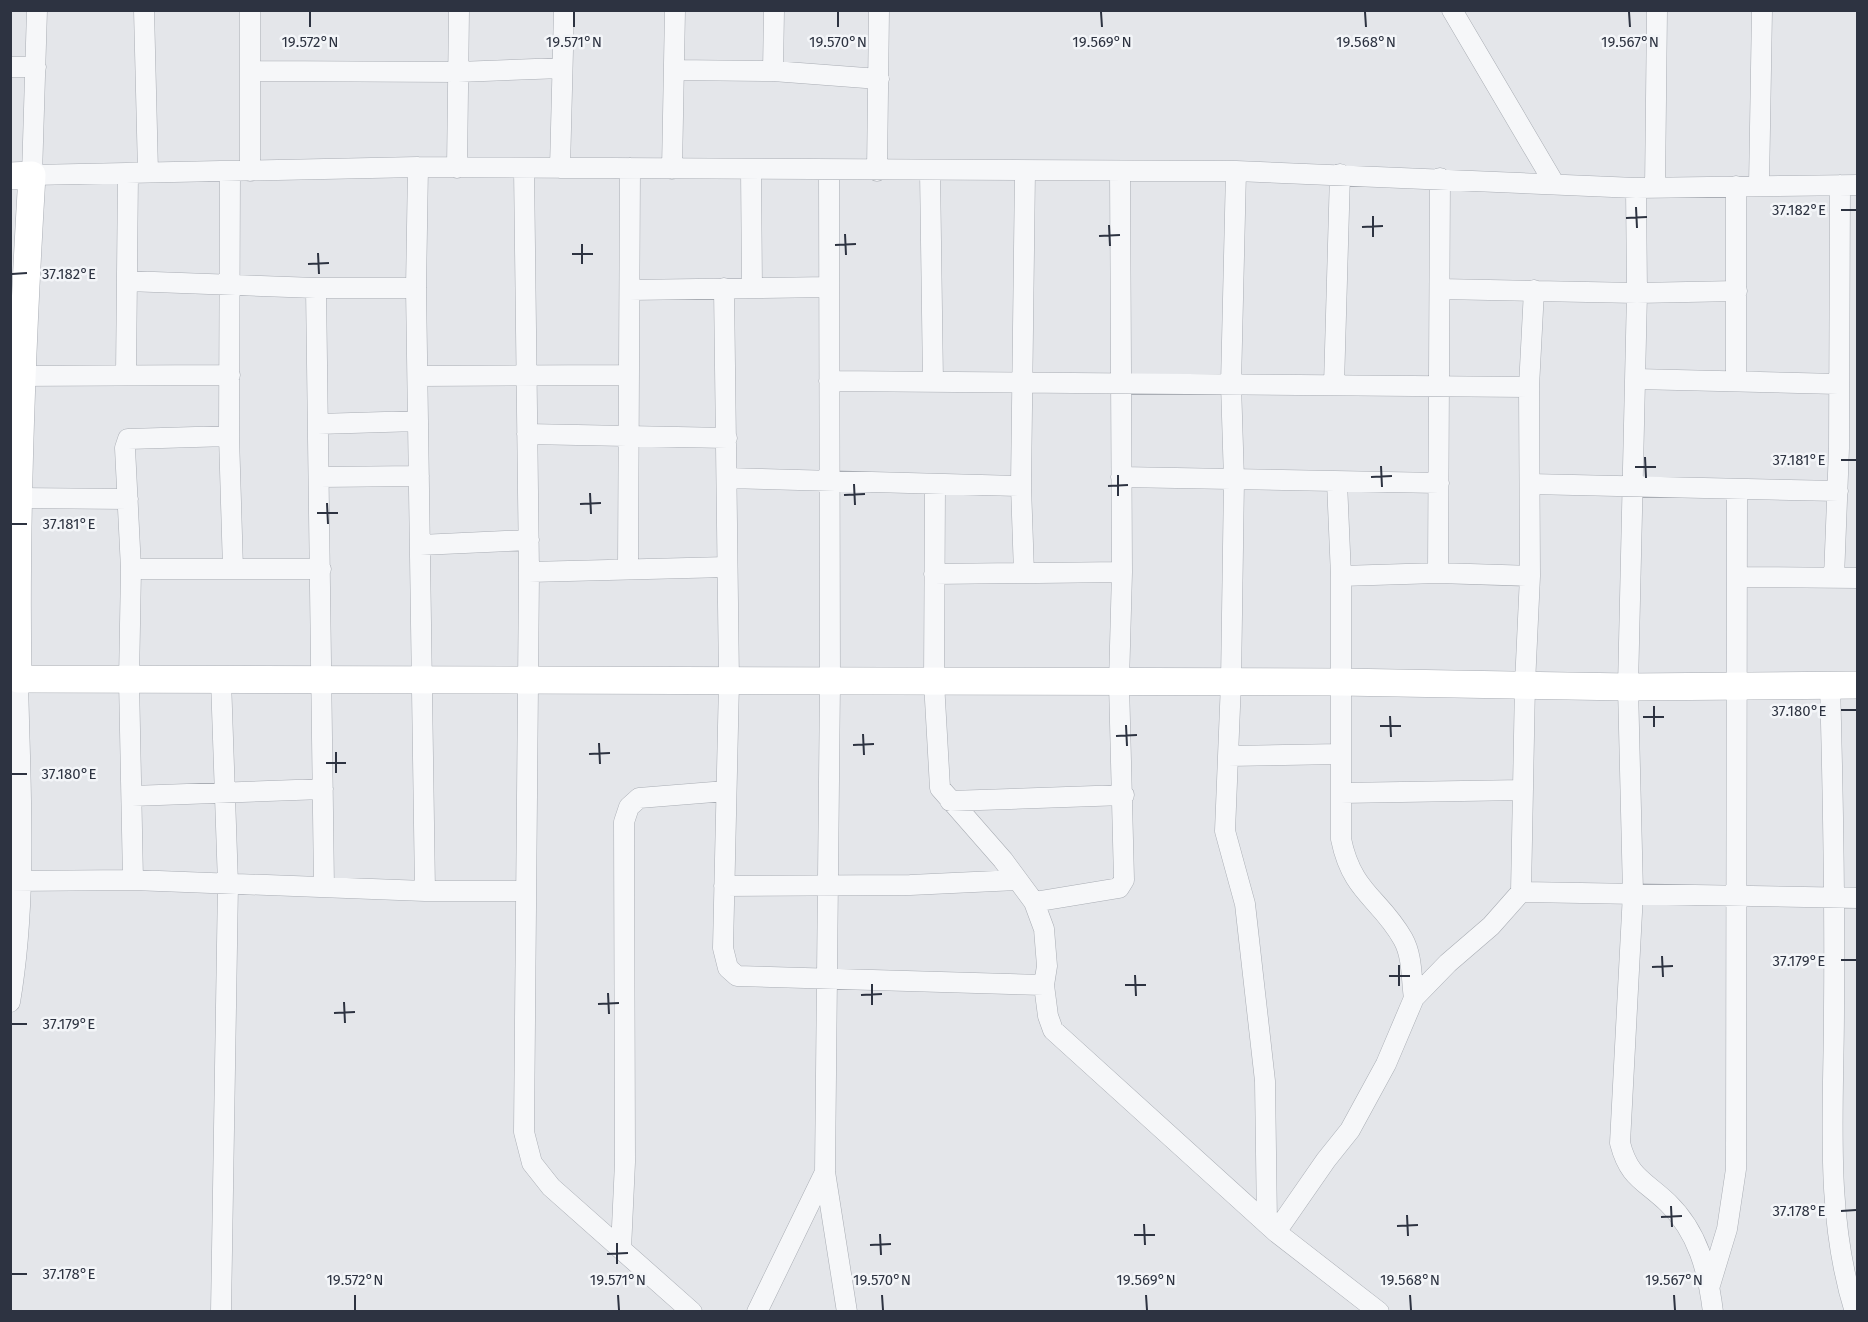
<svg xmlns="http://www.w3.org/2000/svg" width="1868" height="1322" font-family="'Fira Sans',sans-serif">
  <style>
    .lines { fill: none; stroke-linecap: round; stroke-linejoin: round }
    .street-casing { stroke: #a9adb4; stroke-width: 21 }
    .secondary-casing { stroke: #a9adb4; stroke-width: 28 }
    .street { stroke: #f6f7f9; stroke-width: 20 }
    .secondary { stroke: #fff; stroke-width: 27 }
    .ticks { fill: none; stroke: #2d3341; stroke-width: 2 }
    .ticks-label { font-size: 15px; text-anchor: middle; fill: #2d3341; stroke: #f3f5f8; stroke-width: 5; stroke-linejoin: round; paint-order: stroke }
  </style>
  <rect width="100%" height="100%" fill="#e4e6ea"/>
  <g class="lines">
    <defs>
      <path id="street" d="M37,10L32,175L418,167L1236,171L1636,188L1858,185
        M144,10L148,172
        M1452,10L1554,183
        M10,67H36
        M674,70L773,71L879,79
        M250,71L458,72L562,68
        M773,71L774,10
        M418,167L416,288L425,891
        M457,168L459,10
        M524,168L529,572L524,1132L532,1163L551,1187L692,1312
        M560,168L564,10
        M672,169L675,10
        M751,169L752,288
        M230,171L229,436L233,569
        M250,171V10
        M877,171L879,10
        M930,171L933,382
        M1236,171L1231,384L1234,480L1231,682L1225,831L1245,904L1265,1081L1267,1224
        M1736,186V380
        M1759,186L1762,10
        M1636,188L1637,293L1628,687L1633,893L1620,1143C1629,1178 1644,1180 1668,1203C1698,1232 1708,1271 1713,1312
        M1655,188L1657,10
        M127,281L316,288H416
        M316,288L324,887
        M724,288L729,682L723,948L728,968L737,976L1044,985
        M1440,289L1637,293L1737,291
        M630,290L829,287
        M126,375L128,173
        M10,376L230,375
        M418,376L628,375
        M1636,379L1838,384
        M829,381L1529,387
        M1334,385L1340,174
        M318,424L418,421
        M527,434L727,438
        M319,477L419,476
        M1121,477L1439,483
        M727,478L1021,486
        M1337,482L1341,576V839C1352,893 1380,898 1403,939C1413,957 1411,979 1414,998
        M1530,484L1838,491
        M935,486L934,682L940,788L1003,860L1034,902L1044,929L1047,966L1044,985L1048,1016L1053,1030L1276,1232L1379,1312
        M17,498L128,499
        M420,545L529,540
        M131,569H321
        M628,569L630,168
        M529,572L727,567
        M1024,573L1021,486L1025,171
        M1438,573L1440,178
        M934,574L1122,572
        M1341,576L1438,573L1530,576
        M1738,577L1858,578
        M1834,578L1839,448L1840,185
        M10,679H18C20,786 28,896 10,1002
        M1830,684C1833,793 1835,900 1834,1008C1834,1109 1824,1214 1855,1312
        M1228,756L1340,754
        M1341,793L1523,790
        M132,796L323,789
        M950,801L1124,795
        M133,880L425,891H525
        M10,881L133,880L129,680L131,569L125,448L128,439L229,436
        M724,886L910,885L1017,880
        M1521,892L1858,898
        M1034,902L1119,888L1124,880L1119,683L1122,572L1120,171
        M825,1172L847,1312
        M1276,1232L1326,1160L1350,1130L1386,1064L1414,998L1448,963L1491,926L1521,892L1525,684L1530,576L1529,387L1534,290
        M621,1249L625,1162L624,822L629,807L639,798L726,791
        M1710,1285L1727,1229L1736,1169L1737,490
        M221,1312L228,884L221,680
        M757,1312L825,1172L830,682L829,170"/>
      <path id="secondary" d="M10,176L32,175C22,343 15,510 18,679L1340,682L1628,687L1858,685"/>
    </defs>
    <use href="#street" class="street-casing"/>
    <use href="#secondary" class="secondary-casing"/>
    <use href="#street" class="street"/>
    <use href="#secondary" class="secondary"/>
  </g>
  <path class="ticks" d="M310,12V27M574,12V27M838,12V27M1101,12L1102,27M1365,12L1366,27M1629,12L1630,27M1636,207L1637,228M1841,210H1856M1373,216V237M1626,218L1647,217M1109,225L1110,246M1362,227L1383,226M845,234L846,255M1099,236L1120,235M582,244V264M835,245L856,244M318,253L319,274M572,254H593M308,264L329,263M12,274L27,273M1645,457L1646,478M1841,460H1856M1381,466L1382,487M1635,467H1656M1118,475V496M1371,477L1392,476M854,484L855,505M1108,486L1128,485M590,493L591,514M844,495L865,494M327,503L328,524M580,504L601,503M317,513H338M12,524H27M1654,706V727M1841,710H1856M1390,716L1391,737M1643,717H1664M1126,725L1127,746M1380,726H1401M863,734L864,755M1116,736L1137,735M599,743L600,764M853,745L874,744M336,752V773M589,754L610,753M326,763H346M12,774H27M1662,956L1663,977M1841,960H1856M1399,965V986M1652,967L1673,966M1135,975L1136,996M1389,976H1410M872,984V1005M1125,985H1146M608,993L609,1014M861,995L882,994M344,1002L345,1023M598,1004L619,1003M334,1013L355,1012M12,1024H27M1671,1206L1672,1227M1841,1211L1856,1210M1407,1215L1408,1236M1661,1217L1682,1216M1144,1224L1145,1245M1397,1226L1418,1225M880,1234L881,1255M1134,1235H1155M617,1243V1264M870,1245L891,1244M607,1254L628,1253M12,1274H27M355,1295V1310M618,1295L619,1310M882,1295L883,1310M1146,1295L1147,1310M1410,1295L1411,1310M1674,1295L1675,1310"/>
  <g class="ticks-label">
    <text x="310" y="47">19.572°N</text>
    <text x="574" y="47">19.571°N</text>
    <text x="838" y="47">19.570°N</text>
    <text x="1102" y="47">19.569°N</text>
    <text x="1366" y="47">19.568°N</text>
    <text x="1630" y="47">19.567°N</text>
    <text x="1799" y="215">37.182°E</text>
    <text x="69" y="279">37.182°E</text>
    <text x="1799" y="465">37.181°E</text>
    <text x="69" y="529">37.181°E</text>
    <text x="1799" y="716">37.180°E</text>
    <text x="69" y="779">37.180°E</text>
    <text x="1799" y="966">37.179°E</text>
    <text x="69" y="1029">37.179°E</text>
    <text x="1799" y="1216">37.178°E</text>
    <text x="69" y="1279">37.178°E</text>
    <text x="355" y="1285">19.572°N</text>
    <text x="618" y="1285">19.571°N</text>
    <text x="882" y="1285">19.570°N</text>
    <text x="1146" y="1285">19.569°N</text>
    <text x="1410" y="1285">19.568°N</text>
    <text x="1674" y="1285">19.567°N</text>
  </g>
  <rect width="1868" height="1322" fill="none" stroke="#2d3341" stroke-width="24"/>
</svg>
